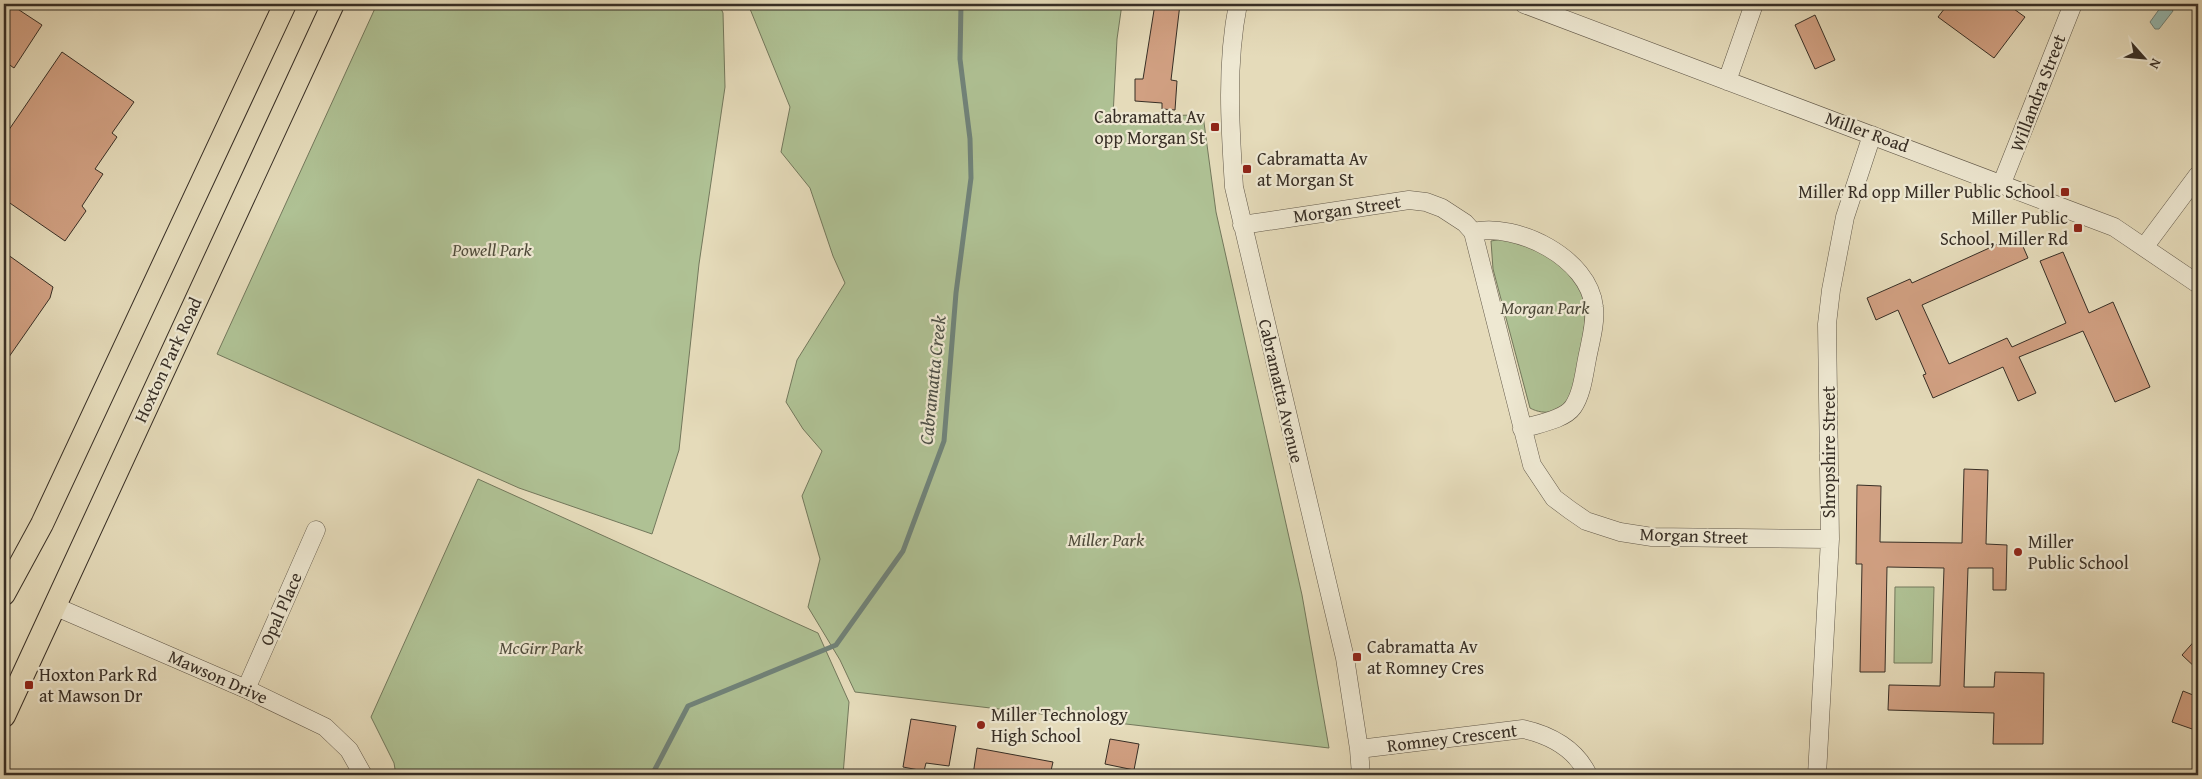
<svg xmlns="http://www.w3.org/2000/svg" width="2202" height="779" font-family="'Gentium Book Plus',serif">
  <style>
    .green { fill: #afc194; stroke: #73785c }
    .water { fill: #96bbb3; stroke: #70837a }
    .lines { fill: none; stroke-linecap: round; stroke-linejoin: round }
    .stream { stroke: #70837a; stroke-width: 5 }
    .building { fill: #d1a082; stroke: #372e25 }
    .minor-casing { stroke: #62594a; stroke-width: 19 }
    .major-casing { stroke: #372e25; stroke-width: 24 }
    .minor { stroke: #eee8d2; stroke-width: 18 }
    .major { stroke: #e5dbba; stroke-width: 22 }
    .poi-dot { fill: #8f2418; stroke: #eee8d2; stroke-width: 2 }
    .labels { text-anchor: middle; stroke-width: 4.5; stroke-linejoin: round; paint-order: stroke }
    .street-label { font-size: 18px; fill: #372e25; stroke: #eee8d2 }
    .poi-label { font-size: 18px; fill: #372e25; stroke: #eee8d2; text-anchor: start }
    .park-label { font-size: 18px; font-style: italic; fill: #4f4b3b; stroke: #eee8d2 }
    .water-label { font-size: 19px; font-style: italic; fill: #4f5148; stroke: #eee8d2 }
  </style>
  <rect width="100%" height="100%" fill="#e5dbba"/>
  <filter id="stains"><feTurbulence type="fractalNoise" baseFrequency=".004" numOctaves="4"/><feColorMatrix values="0 0 0 0 .2 0 0 0 0 .09 0 0 0 0 .02 0 0 0 .5 -.17"/></filter>
  <radialGradient id="worn" r=".72"><stop offset=".6" stop-color="#630" stop-opacity="0"/><stop offset="1" stop-color="#630" stop-opacity=".3"/></radialGradient>
  <path class="green" d="M377,4H719L723,13L725,87L699,264L679,450L652,534L519,488L217,354Z
    M748,4H1122L1117,39L1113,116L1203,115L1216,212L1302,595L1329,748L855,692L840,660L808,607L820,559L802,496L822,451L803,429L786,402L797,360L845,283L833,256L810,188L781,152L790,107Z
    M1502,239C1519,244 1552,252 1565,265C1572,273 1581,289 1584,298C1589,311 1578,383 1572,396C1566,413 1544,416 1530,408L1493,269L1491,241Z
    M478,479L818,633L849,702L843,775H396L394,763L371,717Z
    M1895,587H1934L1932,663H1894Z"/>
  <path class="water" d="M2163,4L2170,5L2173,11L2159,29H2155L2150,22Z"/>
  <g class="lines">
    <path class="stream" d="M652,775L688,706L836,645L903,551L944,441L956,293L971,178L970,139L960,59L961,4"/>
  </g>
  <path class="building" d="M4,4H10L42,25L14,68L4,61Z
    M1155,4H1180L1171,80L1177,81L1175,110L1162,109V103L1135,101V79H1143Z
    M1948,4H2007L2025,17L1994,58L1938,17Z
    M1815,15L1835,60L1815,69L1795,25Z
    M62,52L134,102L112,133L117,137L95,169L103,174L82,206L86,211L65,241L4,199V137Z
    M2018,235L2028,258L1922,305L1949,364L2007,338L2012,347L2066,323L2040,261L2063,252L2089,313L2113,302L2150,387L2115,402L2083,331L2019,357L2036,393L2018,401L2003,367L1933,398L1923,375L1926,374L1898,310L1876,320L1867,298L1910,279L1912,283Z
    M4,252L53,287L50,298L4,364Z
    M1964,469L1988,470L1986,544L2007,545L2006,590H1993V568H1968L1964,687H1994L1995,672L2044,673L2043,744H1993L1994,713L1888,710L1889,685L1940,686L1944,568L1887,567L1885,672H1860L1862,564H1856L1857,485L1881,486L1880,542L1962,543Z
    M2198,637V670L2182,655Z
    M2183,691L2198,697V731L2172,722Z
    M911,719L956,726L949,766L926,763L924,771L903,767Z
    M1110,739L1139,744L1134,770L1105,764Z
    M977,748L1053,762L1050,775H973Z"/>
  <g class="lines">
    <defs>
      <path id="minor" d="M1238,4C1226,64 1230,126 1234,187L1345,658L1359,749L1361,775
        M1524,4L2114,227L2198,284
        M1727,81L1754,4
        M2002,183L2073,4
        M1242,225L1409,200L1426,202L1442,208L1465,223L1473,232L1532,465L1554,498L1570,510L1586,521L1620,532L1652,537L1830,539
        M1473,232C1517,222 1589,258 1594,307C1596,323 1590,343 1587,359C1584,374 1582,394 1573,407C1564,420 1536,424 1522,429
        M2145,246L2198,175
        M54,606L246,689L325,727L349,750L363,775
        M246,689L316,530
        M1359,749L1523,729C1550,735 1576,749 1588,775
        M1817,775L1830,539L1827,324L1831,290L1845,217L1872,135"/>
      <path id="major" d="M4,594L42,524L285,4
        M4,716L333,4"/>
    </defs>
    <use href="#minor" class="minor-casing"/>
    <use href="#major" class="major-casing"/>
    <use href="#minor" class="minor"/>
    <use href="#major" class="major"/>
  </g>
  <g class="poi-dot">
    <rect x="1210" y="122" width="10" height="10" rx="2.5"/>
    <rect x="1242" y="164" width="10" height="10" rx="2.5"/>
    <rect x="2060" y="187" width="10" height="10" rx="2.5"/>
    <rect x="2073" y="223" width="10" height="10" rx="2.5"/>
    <circle cx="2018" cy="552" r="5"/>
    <rect x="1352" y="652" width="10" height="10" rx="2.5"/>
    <rect x="24" y="680" width="10" height="10" rx="2.5"/>
    <circle cx="981" cy="725" r="5"/>
  </g>
  <g class="labels">
    <g class="street-label">
      <text transform="translate(2038 93) rotate(-69)" y="6">Willandra Street</text>
      <text transform="translate(1867 132) rotate(20)" y="6">Miller Road</text>
      <text transform="translate(1347 209) rotate(-8)" y="6">Morgan Street</text>
      <text transform="translate(168 360) rotate(-65)" y="6">Hoxton Park Road</text>
      <text transform="translate(1281 391) rotate(77)" y="6">Cabramatta Avenue</text>
      <text transform="translate(1829 452) rotate(-90)" y="6">Shropshire Street</text>
      <text transform="translate(1694 536) rotate(2)" y="6">Morgan Street</text>
      <text transform="translate(281 609) rotate(-66)" y="6">Opal Place</text>
      <text transform="translate(218 677) rotate(24)" y="6">Mawson Drive</text>
      <text transform="translate(1452 738) rotate(-7)" y="6">Romney Crescent</text>
    </g>
    <g class="poi-label">
      <text x="1205" y="123" text-anchor="end">Cabramatta Av<tspan x="1205" dy="21">opp Morgan St</tspan></text>
      <text x="1257" y="165">Cabramatta Av<tspan x="1257" dy="21">at Morgan St</tspan></text>
      <text x="2055" y="198" text-anchor="end">Miller Rd opp Miller Public School</text>
      <text x="2068" y="224" text-anchor="end">Miller Public<tspan x="2068" dy="21">School, Miller Rd</tspan></text>
      <text x="2028" y="548">Miller<tspan x="2028" dy="21">Public School</tspan></text>
      <text x="1367" y="653">Cabramatta Av<tspan x="1367" dy="21">at Romney Cres</tspan></text>
      <text x="39" y="681">Hoxton Park Rd<tspan x="39" dy="21">at Mawson Dr</tspan></text>
      <text x="991" y="721">Miller Technology<tspan x="991" dy="21">High School</tspan></text>
    </g>
    <g class="park-label">
      <text x="492" y="256">Powell Park</text>
      <text x="1545" y="314">Morgan Park</text>
      <text x="1106" y="546">Miller Park</text>
      <text x="541" y="654">McGirr Park</text>
    </g>
    <g class="water-label">
      <text transform="translate(932 380) rotate(-84)" y="7">Cabramatta Creek</text>
    </g>
  </g>
  <rect width="2202" height="779" fill="none" stroke="#e5dbba" stroke-width="20"/>
  <rect x="5" y="5" width="2192" height="769" fill="none" stroke="#372e25" stroke-width="2.5"/>
  <rect x="10" y="10" width="2182" height="759" fill="none" stroke="#372e25"/>
  <g transform="translate(2144 58) rotate(117)" stroke="#eee8d2" stroke-width="4" paint-order="stroke">
  <path d="M0-4L9 19L0 12L-9 19Z" fill="#372e25"/>
  <text y="-8" font-size="14" font-weight="bold" text-anchor="middle" fill="#372e25">N</text>
  </g>
  <rect width="100%" height="100%" filter="url(#stains)"/>
  <rect width="100%" height="100%" fill="url(#worn)"/>
</svg>
